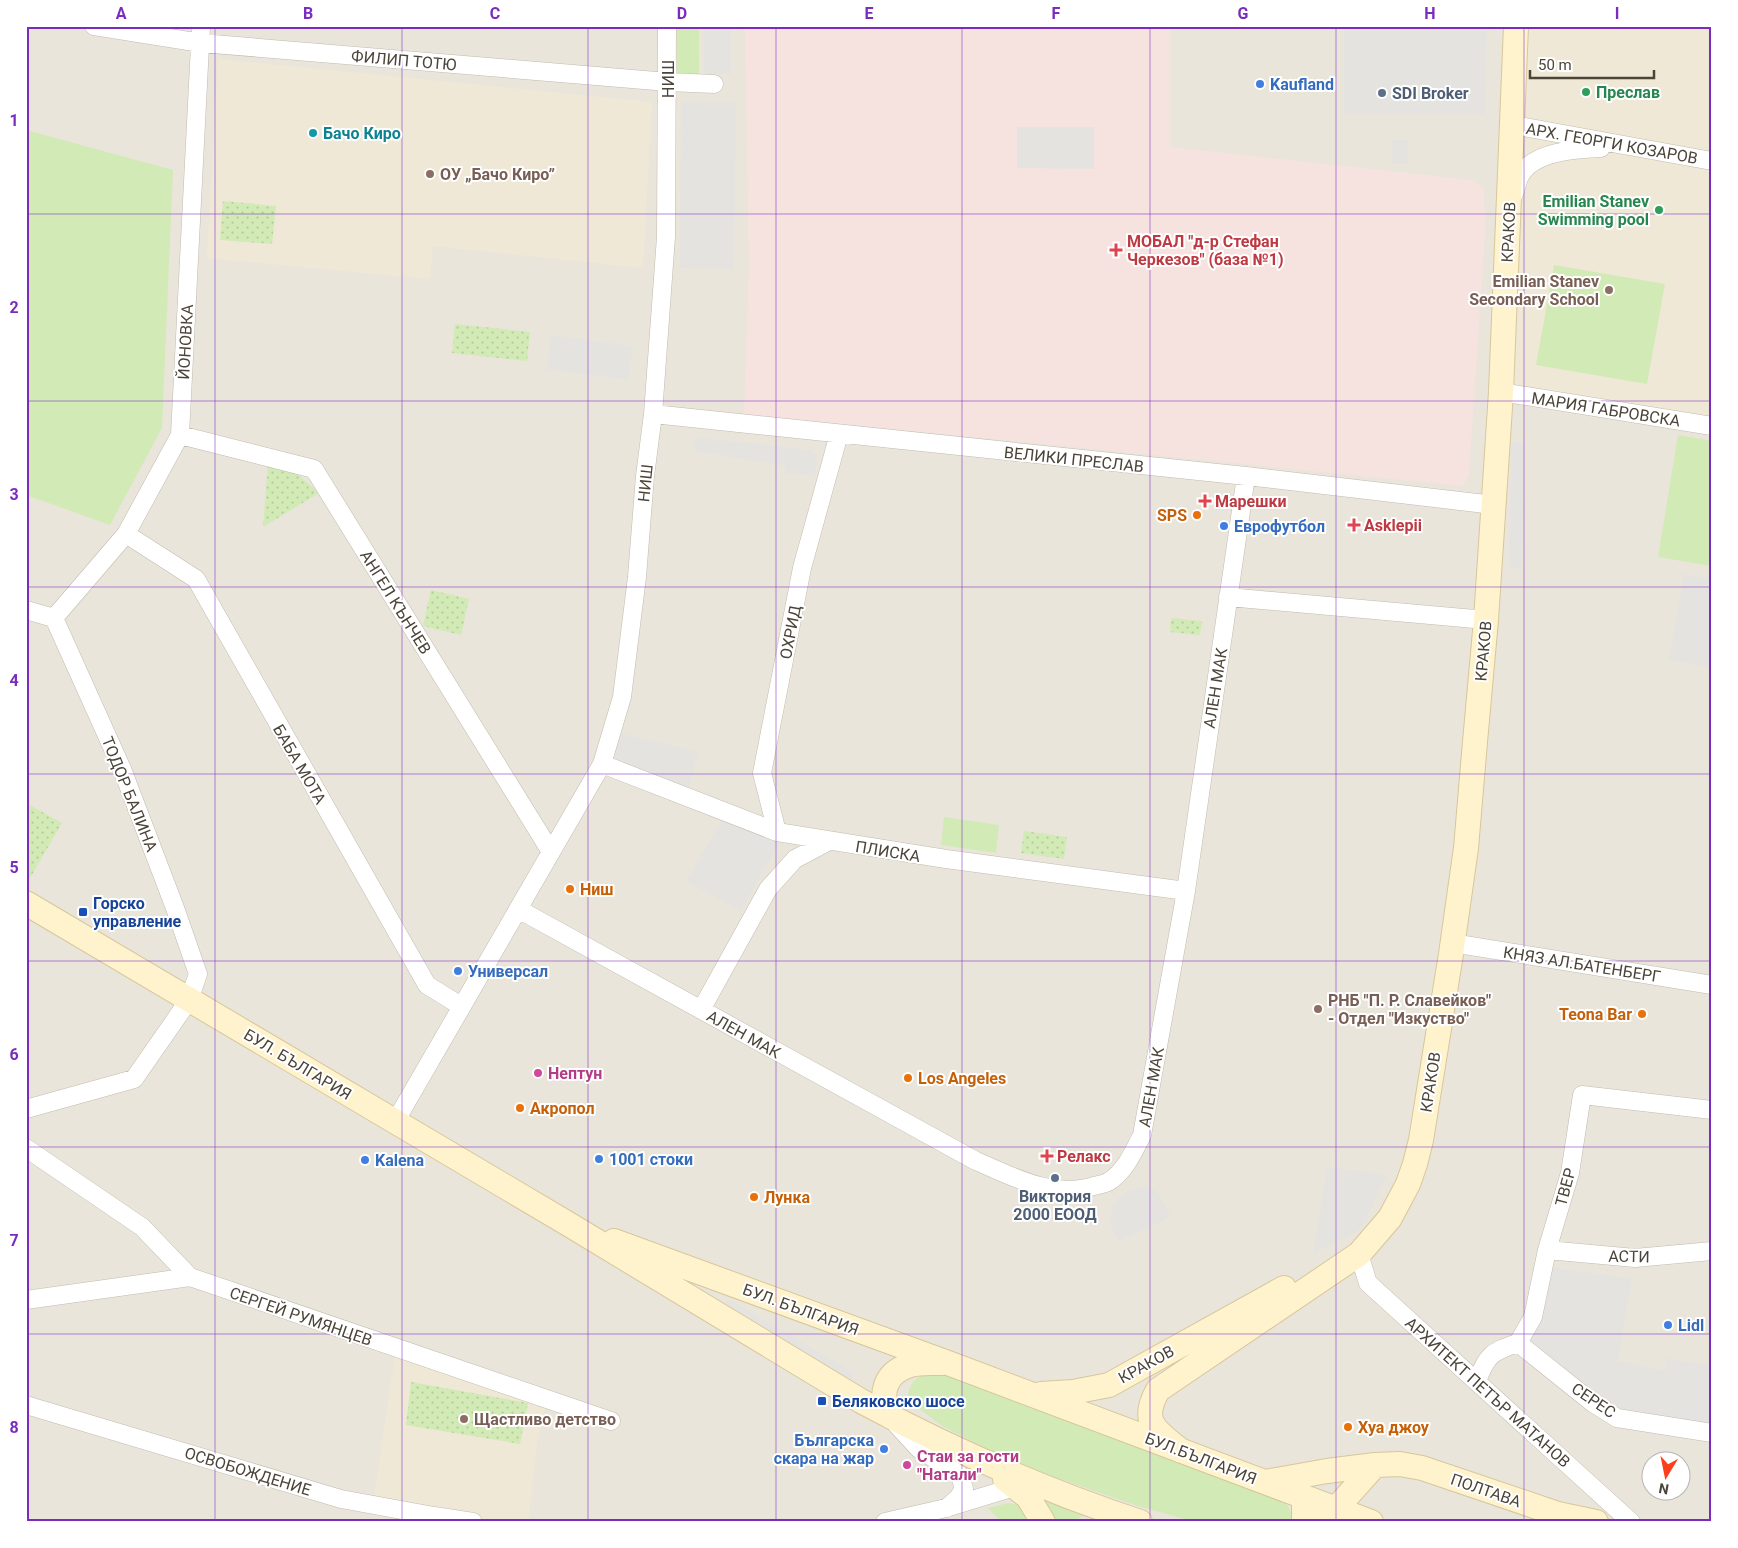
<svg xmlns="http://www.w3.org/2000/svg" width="1738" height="1548" font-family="Roboto,sans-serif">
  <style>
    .residential { fill: #eae5da; fill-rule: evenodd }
    .education { fill: #efe8d6 }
    .medical { fill: #f6e3e0 }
    .grass { fill: #d2eab5 }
    .park { fill: url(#park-dots) }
    .parking { fill: #e5e3e0 }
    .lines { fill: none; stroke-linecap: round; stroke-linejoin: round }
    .street-casing { stroke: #c2bbae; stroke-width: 19 }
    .secondary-casing { stroke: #d6c79b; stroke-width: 26 }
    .street { stroke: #fff; stroke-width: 18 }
    .secondary { stroke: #fff3cd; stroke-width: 24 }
    .grid { fill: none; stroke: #7b2cbf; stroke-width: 1; stroke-opacity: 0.55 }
    .shop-dot { fill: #3f7fe0; stroke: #fff; stroke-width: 2 }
    .leisure-dot { fill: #2e9e5b; stroke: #fff; stroke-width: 2 }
    .service-dot { fill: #5c6f8a; stroke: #fff; stroke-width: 2 }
    .culture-dot { fill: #0f9aa8; stroke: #fff; stroke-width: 2 }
    .education-dot { fill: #8d6e63; stroke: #fff; stroke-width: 2 }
    .health-dot { fill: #e0444e; stroke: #fff; stroke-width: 2 }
    .food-dot { fill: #e8710a; stroke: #fff; stroke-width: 2 }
    .transit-dot { fill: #1a4fb4; stroke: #fff; stroke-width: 2 }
    .hotel-dot { fill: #d1479c; stroke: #fff; stroke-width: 2 }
    .labels { text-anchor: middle; stroke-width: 4; stroke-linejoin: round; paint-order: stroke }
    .street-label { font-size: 16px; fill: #4b4439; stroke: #fff }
    .shop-label { font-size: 16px; font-weight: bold; fill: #366cbe; stroke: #fff; text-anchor: start }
    .leisure-label { font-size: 16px; font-weight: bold; fill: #27864d; stroke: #fff; text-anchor: start }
    .service-label { font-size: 16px; font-weight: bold; fill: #4e5e75; stroke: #fff; text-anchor: start }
    .culture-label { font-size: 16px; font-weight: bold; fill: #0d838f; stroke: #fff; text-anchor: start }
    .education-label { font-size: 16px; font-weight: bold; fill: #785e54; stroke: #fff; text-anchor: start }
    .health-label { font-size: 16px; font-weight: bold; fill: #be3a42; stroke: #fff; text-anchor: start }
    .food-label { font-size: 16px; font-weight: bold; fill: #c56008; stroke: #fff; text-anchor: start }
    .transit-label { font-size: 16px; font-weight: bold; fill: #164399; stroke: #fff; text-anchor: start }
    .hotel-label { font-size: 16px; font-weight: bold; fill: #b23c85; stroke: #fff; text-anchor: start }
    .neatline { fill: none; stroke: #7b2cbf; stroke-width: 2 }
    .grid-label { font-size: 16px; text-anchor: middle; font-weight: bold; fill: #7b2cbf }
  </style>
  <defs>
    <pattern id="park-dots" width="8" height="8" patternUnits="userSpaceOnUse" patternTransform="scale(1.25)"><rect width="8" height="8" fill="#d2eab5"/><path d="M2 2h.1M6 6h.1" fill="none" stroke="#b6ca9c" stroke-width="1.8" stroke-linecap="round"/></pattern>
  </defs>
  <rect width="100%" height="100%" fill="#f6f3ec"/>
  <path class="residential" d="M26,26H1712V1522H26ZM1650,1460H1680V1490H1650Z"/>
  <path class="education" d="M1516,26H1712V426L1520,394L1502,370Z
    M218,59L652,102L643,268L433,246L430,279L207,258Z
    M396,1348L547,1400L538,1438L528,1522H473L373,1505Z"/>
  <path class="medical" d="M745,26H1170V147L1472,180L1484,188L1485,233L1469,473L1463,486L744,414L749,267Z"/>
  <path class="grass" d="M677,26H699V75H677Z
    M26,130L173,170L162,428L110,525L26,495Z
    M1554,265L1665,284L1647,384L1536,365Z
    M1678,435L1712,441V566L1658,557Z
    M944,817L999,825L996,853L941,845Z
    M946,1371L1286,1503L1290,1510L1293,1522H1195L1138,1506L1043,1473L987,1449L942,1426L922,1411L912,1401L908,1394C913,1373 927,1374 946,1371Z
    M1044,1500L1083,1516L1071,1522H1053L1051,1511Z
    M1008,1503L1024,1506L1030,1522H1002L988,1508Z"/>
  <path class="park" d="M223,201L276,206L272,244L220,240Z
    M455,324L530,332L527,361L452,353Z
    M268,465L295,472L319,493L263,527Z
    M431,590L469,599L461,635L423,626Z
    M1171,618L1202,621L1200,635L1170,632Z
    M26,803L62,823L26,885Z
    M1024,831L1067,837L1064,859L1021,853Z
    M411,1382L528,1403L520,1444L406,1425Z"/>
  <path class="parking" d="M703,26H731V74H704Z
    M1344,26H1487L1485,114L1344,113Z
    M681,102L736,103L734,269L680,268Z
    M1017,127H1094V169L1017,168Z
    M1392,140H1408V164H1392Z
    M551,335L633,346L628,380L547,369Z
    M695,437L810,450L815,453L817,458L814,476L785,473L786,466L694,451Z
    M1524,442L1522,569L1509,566L1511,443Z
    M1684,574L1712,579V668L1669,660Z
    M620,733L698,752L689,788L613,759Z
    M723,818L781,841L741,911L686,881Z
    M1327,1167L1387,1175L1361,1229L1313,1254Z
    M1139,1187L1157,1191L1171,1217L1119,1241L1110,1225L1112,1206L1121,1195Z
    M1544,1266L1632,1279L1618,1361L1665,1370L1667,1358L1712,1366V1433L1617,1418L1518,1343Z
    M732,1301L854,1373L849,1386L711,1304Z"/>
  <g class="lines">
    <defs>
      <path id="street" d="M94,26L201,43L668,82L714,84
        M1513,125L1712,161
        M1514,194C1516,189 1517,181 1520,176C1533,151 1577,149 1601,148
        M1501,392L1712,426
        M653,414L1246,476L1494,505
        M180,435L314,469L551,852
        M126,534L196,579L427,985L461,1006
        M1228,597L1486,620
        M26,610L54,618L122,769L175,908L198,974L189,1000L134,1079L26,1109
        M54,618L126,534L180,435L201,26
        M602,764L777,832L946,859L1186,891
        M777,832L762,773L802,568L839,434
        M518,909L976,1161C1014,1177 1052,1199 1094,1186C1098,1185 1104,1184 1108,1182C1125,1172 1134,1151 1142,1135L1186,891L1246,476
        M1452,943L1712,985
        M701,1010L768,889L795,859L829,841
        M395,1122L602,764L622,697L637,577L645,476L653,414L666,237L667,26
        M26,1148L142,1227L190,1277L611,1421
        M1547,1250L1635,1258L1712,1251
        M1359,1254L1368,1283L1631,1522
        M26,1300L190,1277
        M1518,1343L1593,1403L1617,1418L1712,1433
        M1477,1381C1487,1355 1491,1352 1518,1343L1533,1317L1547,1250L1570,1173L1582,1095L1712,1110
        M26,1405L341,1499L434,1516L473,1522
        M896,1424L919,1449L960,1475L964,1489L958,1498L947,1508
        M885,1522L946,1508L1024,1484"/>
      <path id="secondary" d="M26,903L570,1225L861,1401C950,1449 1044,1490 1140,1522
        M614,1241L948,1363L1371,1522
        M1041,1394L1073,1392L1109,1385L1284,1288
        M891,1417C878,1395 884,1373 910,1365C920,1362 931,1363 942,1363
        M1181,1451C1157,1431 1139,1423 1158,1390L1359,1254L1390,1218L1408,1184L1415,1164L1421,1140L1451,954L1466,848L1475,742L1486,620L1501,392L1516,26
        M1005,1479L1028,1497L1043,1522
        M1265,1482L1327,1471L1375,1465L1400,1464L1422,1468L1558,1514L1596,1522
        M1304,1497V1522
        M1326,1520L1375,1465"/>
    </defs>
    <use href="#street" class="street-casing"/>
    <use href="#secondary" class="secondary-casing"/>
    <use href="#street" class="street"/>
    <use href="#secondary" class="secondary"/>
  </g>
  <path class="grid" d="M215,26V1522M402,26V1522M588,26V1522M776,26V1522M962,26V1522M1150,26V1522M1336,26V1522M1524,26V1522M26,214H1712M26,401H1712M26,587H1712M26,774H1712M26,961H1712M26,1147H1712M26,1334H1712"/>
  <g class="shop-dot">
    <circle cx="1260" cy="84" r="5"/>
    <circle cx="1224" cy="526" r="5"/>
    <circle cx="458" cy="971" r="5"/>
    <circle cx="599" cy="1159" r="5"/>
    <circle cx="365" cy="1160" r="5"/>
    <circle cx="1668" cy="1325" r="5"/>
    <circle cx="884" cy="1449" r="5"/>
  </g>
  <g class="leisure-dot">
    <circle cx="1586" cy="92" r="5"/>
    <circle cx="1659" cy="210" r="5"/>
  </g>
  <g class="service-dot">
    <circle cx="1382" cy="93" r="5"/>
    <circle cx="1055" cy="1178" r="5"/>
  </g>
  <circle class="culture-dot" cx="313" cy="133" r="5"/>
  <g class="education-dot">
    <circle cx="430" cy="174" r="5"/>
    <circle cx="1609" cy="290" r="5"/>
    <circle cx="1318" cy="1009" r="5"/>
    <circle cx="464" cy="1419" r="5"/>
  </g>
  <g class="health-dot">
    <path d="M1113.5 242.5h5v5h5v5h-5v5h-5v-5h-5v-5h5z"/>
    <path d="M1202.5 493.5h5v5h5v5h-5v5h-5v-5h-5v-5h5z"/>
    <path d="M1351.5 517.5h5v5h5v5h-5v5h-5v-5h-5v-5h5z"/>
    <path d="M1044.5 1148.5h5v5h5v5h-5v5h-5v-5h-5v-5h5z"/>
  </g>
  <g class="food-dot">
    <circle cx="1197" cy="515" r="5"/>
    <circle cx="570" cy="889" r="5"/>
    <circle cx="1642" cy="1014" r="5"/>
    <circle cx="908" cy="1078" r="5"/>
    <circle cx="520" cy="1108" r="5"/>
    <circle cx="754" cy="1197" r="5"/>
    <circle cx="1348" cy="1427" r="5"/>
  </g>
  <g class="transit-dot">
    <rect x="78" y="907" width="10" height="10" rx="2.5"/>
    <rect x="817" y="1396" width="10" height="10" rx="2.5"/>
  </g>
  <g class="hotel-dot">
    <circle cx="538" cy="1073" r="5"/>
    <circle cx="907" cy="1465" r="5"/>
  </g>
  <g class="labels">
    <g class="street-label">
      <text transform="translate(404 60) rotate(5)" y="6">ФИЛИП ТОТЮ</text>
      <text transform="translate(668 79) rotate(-90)" y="6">НИШ</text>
      <text transform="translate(1612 143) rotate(10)" y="6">АРХ. ГЕОРГИ КОЗАРОВ</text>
      <text transform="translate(1508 232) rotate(-87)" y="6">КРАКОВ</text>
      <text transform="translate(185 342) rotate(-87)" y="6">ЙОНОВКА</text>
      <text transform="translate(1606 409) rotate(9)" y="6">МАРИЯ ГАБРОВСКА</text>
      <text transform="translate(1074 459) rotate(6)" y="6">ВЕЛИКИ ПРЕСЛАВ</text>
      <text transform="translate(645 483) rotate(-84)" y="6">НИШ</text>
      <text transform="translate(396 602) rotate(58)" y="6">АНГЕЛ КЪНЧЕВ</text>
      <text transform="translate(790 632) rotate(-79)" y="6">ОХРИД</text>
      <text transform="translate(1483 651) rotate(-85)" y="6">КРАКОВ</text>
      <text transform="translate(1215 688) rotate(-81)" y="6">АЛЕН МАК</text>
      <text transform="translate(300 764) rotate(60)" y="6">БАБА МОТА</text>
      <text transform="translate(130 794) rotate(68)" y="6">ТОДОР БАЛИНА</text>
      <text transform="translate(888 851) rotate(9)" y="6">ПЛИСКА</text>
      <text transform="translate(1582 964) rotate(9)" y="6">КНЯЗ АЛ.БАТЕНБЕРГ</text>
      <text transform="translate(744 1034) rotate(29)" y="6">АЛЕН МАК</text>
      <text transform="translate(298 1064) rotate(31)" y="6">БУЛ. БЪЛГАРИЯ</text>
      <text transform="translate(1430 1082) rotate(-81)" y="6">КРАКОВ</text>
      <text transform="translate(1151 1087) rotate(-80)" y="6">АЛЕН МАК</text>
      <text transform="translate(1565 1187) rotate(-75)" y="6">ТВЕР</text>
      <text transform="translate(1629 1256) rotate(1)" y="6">АСТИ</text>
      <text transform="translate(801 1309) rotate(20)" y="6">БУЛ. БЪЛГАРИЯ</text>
      <text transform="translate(301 1316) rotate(19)" y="6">СЕРГЕЙ РУМЯНЦЕВ</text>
      <text transform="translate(1146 1364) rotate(-29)" y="6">КРАКОВ</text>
      <text transform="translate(1488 1392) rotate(42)" y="6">АРХИТЕКТ ПЕТЪР МАТАНОВ</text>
      <text transform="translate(1594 1400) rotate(34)" y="6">СЕРЕС</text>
      <text transform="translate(1201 1458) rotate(21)" y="6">БУЛ.БЪЛГАРИЯ</text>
      <text transform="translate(248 1471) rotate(17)" y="6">ОСВОБОЖДЕНИЕ</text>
      <text transform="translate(1486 1490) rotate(19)" y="6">ПОЛТАВА</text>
    </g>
    <g class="shop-label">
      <text x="1270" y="90">Kaufland</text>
      <text x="1234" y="532">Еврофутбол</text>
      <text x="468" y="977">Универсал</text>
      <text x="609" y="1165">1001 стоки</text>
      <text x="375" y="1166">Kalena</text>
      <text x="1678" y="1331">Lidl</text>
      <text x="874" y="1446" text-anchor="end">Българска<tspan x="874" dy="18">скара на жар</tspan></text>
    </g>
    <g class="leisure-label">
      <text x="1596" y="98">Преслав</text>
      <text x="1649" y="207" text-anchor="end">Emilian Stanev<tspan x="1649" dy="18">Swimming pool</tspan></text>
    </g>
    <g class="service-label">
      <text x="1392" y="99">SDI Broker</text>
      <text x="1055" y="1202" text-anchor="middle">Виктория<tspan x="1055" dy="18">2000 ЕООД</tspan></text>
    </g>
    <g class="culture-label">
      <text x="323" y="139">Бачо Киро</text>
    </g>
    <g class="education-label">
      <text x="440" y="180">ОУ „Бачо Киро”</text>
      <text x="1599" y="287" text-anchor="end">Emilian Stanev<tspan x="1599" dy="18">Secondary School</tspan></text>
      <text x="1328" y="1006">РНБ "П. Р. Славейков"<tspan x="1328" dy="18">- Отдел "Изкуство"</tspan></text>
      <text x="474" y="1425">Щастливо детство</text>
    </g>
    <g class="health-label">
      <text x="1127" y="247">МОБАЛ "д-р Стефан<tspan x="1127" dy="18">Черкезов" (база №1)</tspan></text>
      <text x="1215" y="507">Марешки</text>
      <text x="1364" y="531">Asklepii</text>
      <text x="1057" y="1162">Релакс</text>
    </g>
    <g class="food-label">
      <text x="1187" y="521" text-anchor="end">SPS</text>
      <text x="580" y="895">Ниш</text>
      <text x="1632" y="1020" text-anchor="end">Teona Bar</text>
      <text x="918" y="1084">Los Angeles</text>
      <text x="530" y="1114">Акропол</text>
      <text x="764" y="1203">Лунка</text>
      <text x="1358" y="1433">Хуа джоу</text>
    </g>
    <g class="transit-label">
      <text x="93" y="909">Горско<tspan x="93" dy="18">управление</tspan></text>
      <text x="832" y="1407">Беляковско шосе</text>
    </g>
    <g class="hotel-label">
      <text x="548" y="1079">Нептун</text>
      <text x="917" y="1462">Стаи за гости<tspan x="917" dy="18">"Натали"</tspan></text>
    </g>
  </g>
  <rect width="1738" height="1548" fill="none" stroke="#ffffff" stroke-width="55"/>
  <g transform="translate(1666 1476) rotate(190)"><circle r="24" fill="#ffffff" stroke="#b7b4b0"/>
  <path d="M0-4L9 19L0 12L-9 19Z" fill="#fc3f1d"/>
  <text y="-8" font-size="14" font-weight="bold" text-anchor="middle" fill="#4b4439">N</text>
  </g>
  <path d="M1530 70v8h124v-8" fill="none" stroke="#4b4439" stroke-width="2.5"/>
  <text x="1538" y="70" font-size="15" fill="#4b4439" stroke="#ffffff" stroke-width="4" paint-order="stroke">50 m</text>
  <rect x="28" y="28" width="1682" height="1492" class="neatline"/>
  <g class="grid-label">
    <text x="121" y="19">A</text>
    <text x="308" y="19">B</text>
    <text x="495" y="19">C</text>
    <text x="682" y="19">D</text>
    <text x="869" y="19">E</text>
    <text x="1056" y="19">F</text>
    <text x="1243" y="19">G</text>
    <text x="1430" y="19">H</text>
    <text x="1617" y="19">I</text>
    <text x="14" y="126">1</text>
    <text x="14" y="313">2</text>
    <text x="14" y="500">3</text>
    <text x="14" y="686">4</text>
    <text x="14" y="873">5</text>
    <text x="14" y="1060">6</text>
    <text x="14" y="1246">7</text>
    <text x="14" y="1433">8</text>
  </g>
</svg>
